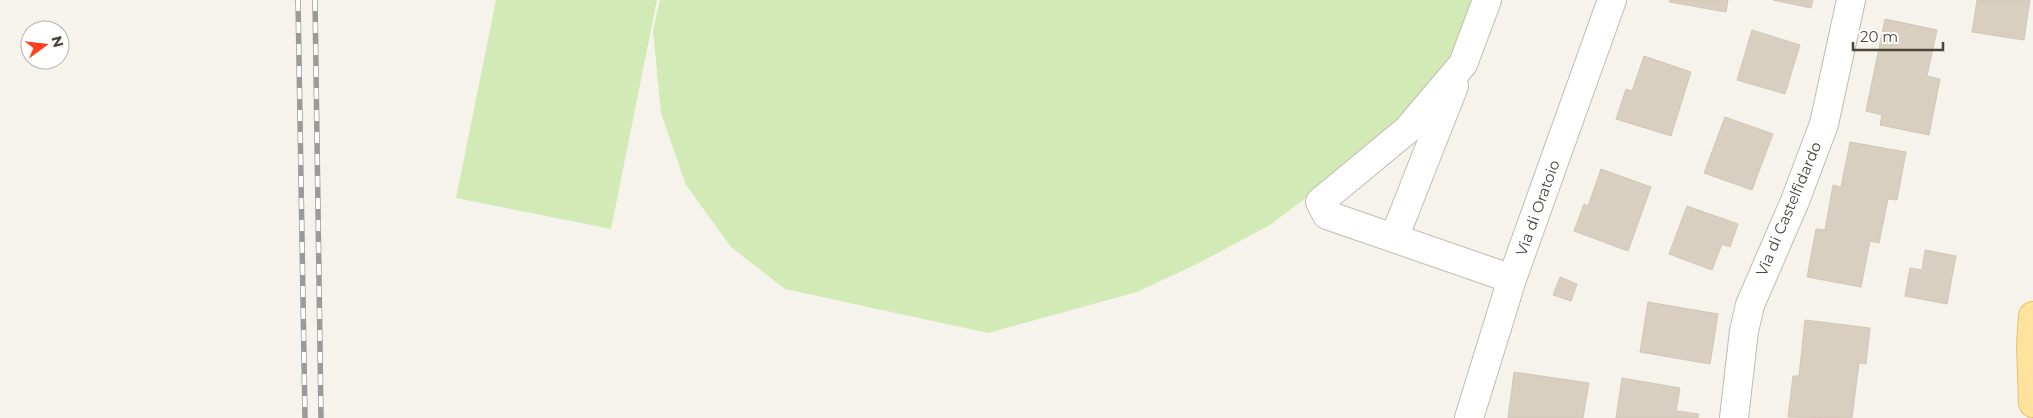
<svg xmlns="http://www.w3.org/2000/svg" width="2033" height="418" font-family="Montserrat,sans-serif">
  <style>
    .green { fill: #d2eab5 }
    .building { fill: #d8cfc1; stroke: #d3c7b4 }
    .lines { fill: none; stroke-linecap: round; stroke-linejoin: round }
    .minor-casing { stroke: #c2bbae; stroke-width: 30 }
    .major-casing { stroke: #e6c16a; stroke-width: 30 }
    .minor { stroke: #fff; stroke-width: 28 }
    .major { stroke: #ffe39c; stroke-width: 28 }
    .rail-casing { stroke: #9a9a9a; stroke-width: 5.5 }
    .rail { stroke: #fff; stroke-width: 4; stroke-dasharray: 11; stroke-linecap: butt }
    .labels { text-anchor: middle; stroke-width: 4.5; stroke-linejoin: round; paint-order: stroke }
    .street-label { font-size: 15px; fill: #4b4439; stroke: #fff }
  </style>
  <rect width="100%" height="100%" fill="#f6f3ec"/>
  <path class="green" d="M496,0H657L611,229L456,198Z
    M660,0H1474L1465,32L1440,77L1407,117L1344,169L1270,225L1199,263L1137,292L988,333L785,289L731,247L686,185L661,113L653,30Z"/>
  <path class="building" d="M1670,0H1728L1726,12L1669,2Z
    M1773,0H1813L1811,8Z
    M1977,0H2030L2024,40L1972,32Z
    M1885,19L1937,30L1927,76L1940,79L1929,135L1880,125L1882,115L1866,111Z
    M1752,30L1800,45L1785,94L1737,80Z
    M1644,56L1691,72L1671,136L1616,119L1626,89L1632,91Z
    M1725,117L1773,134L1752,190L1704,173Z
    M1850,142L1906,152L1897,200L1888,199L1879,243L1870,241L1861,287L1807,277L1816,229L1825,230L1833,185L1841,187Z
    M1601,169L1651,187L1628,251L1574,231L1584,204L1588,206Z
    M1687,206L1738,224L1730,247L1722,244L1712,270L1669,254Z
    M1925,250L1956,256L1947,304L1905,296L1910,268L1922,270Z
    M1560,277L1577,284L1571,301L1553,295Z
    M1648,302L1718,314L1710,364L1640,352Z
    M1805,320L1870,328L1866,364L1859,363L1852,418L1788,417L1793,376H1799Z
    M1514,372L1589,383L1583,418H1508Z
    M1622,378L1680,388L1676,411L1699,414L1698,418H1616Z"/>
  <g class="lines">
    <defs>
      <path id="minor" d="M1487,0L1463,64L1407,130L1320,202L1327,215L1512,279
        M1394,238L1454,86
        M1469,418L1512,279L1612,0
        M1734,418L1744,331L1750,305L1795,201L1824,124L1851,0"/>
      <path id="major" d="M2033,316L2031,345L2033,403"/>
    </defs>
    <use href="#minor" class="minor-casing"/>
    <use href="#major" class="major-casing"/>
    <use href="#minor" class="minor"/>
    <use href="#major" class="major"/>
    <defs>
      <path id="rail" d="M298,0L305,418
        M315,0L321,418"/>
    </defs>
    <use href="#rail" class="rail-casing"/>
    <use href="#rail" class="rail"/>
  </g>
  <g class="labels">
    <g class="street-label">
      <text transform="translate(1538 208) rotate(-70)" y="5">Via di Oratoio</text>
      <text transform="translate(1789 209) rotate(-67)" y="5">Via di Castelfidardo</text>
    </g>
  </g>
  <g transform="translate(45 45) rotate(75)"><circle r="24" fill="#ffffff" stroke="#b7b4b0"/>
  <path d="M0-4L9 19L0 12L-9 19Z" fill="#fc3f1d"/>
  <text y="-8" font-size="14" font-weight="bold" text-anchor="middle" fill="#4b4439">N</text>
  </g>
  <path d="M1853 42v8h90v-8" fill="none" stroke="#4b4439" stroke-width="2.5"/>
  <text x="1860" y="42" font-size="15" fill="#4b4439" stroke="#ffffff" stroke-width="4" paint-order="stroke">20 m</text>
</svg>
